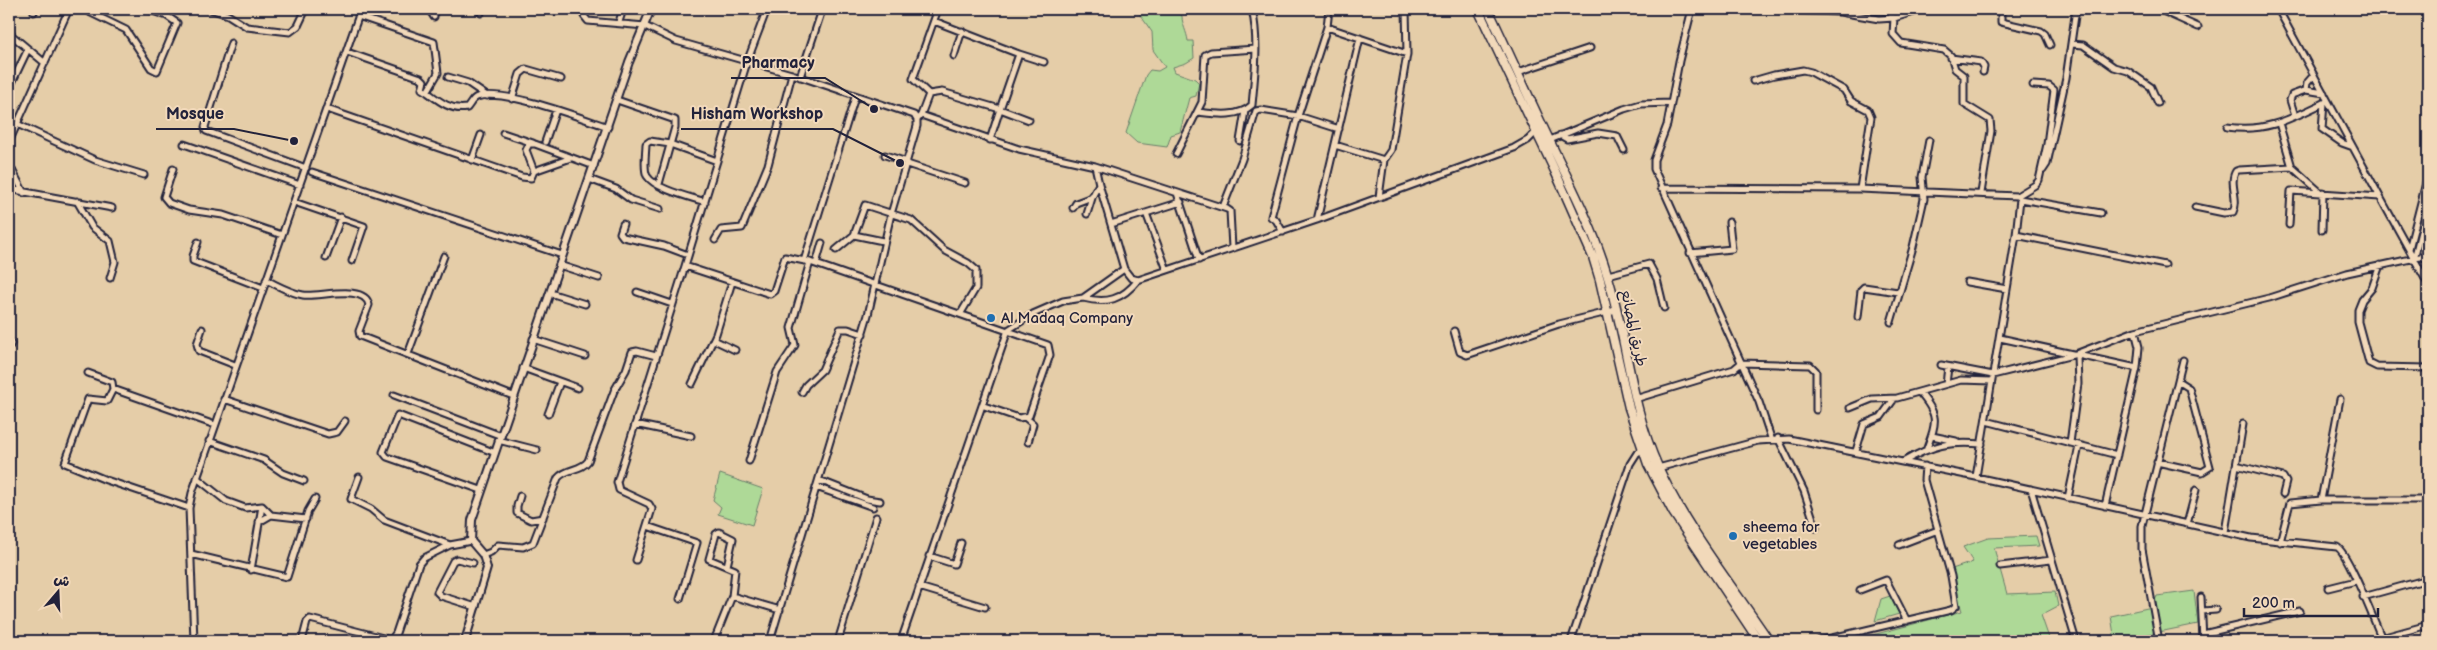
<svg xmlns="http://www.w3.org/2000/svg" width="2437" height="650" font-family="'Balsamiq Sans','Playpen Sans Arabic',sans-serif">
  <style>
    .green { fill: #aed997; stroke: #687e69 }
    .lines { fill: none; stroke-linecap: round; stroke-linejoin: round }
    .minor-casing { stroke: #22223b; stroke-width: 9 }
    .tertiary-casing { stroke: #22223b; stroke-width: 10 }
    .primary-casing { stroke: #22223b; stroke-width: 11 }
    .minor { stroke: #f2d9ba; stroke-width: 5 }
    .tertiary { stroke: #f2d9ba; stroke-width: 6 }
    .primary { stroke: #f2d9ba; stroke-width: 8 }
    .poi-dot { fill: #1f6fb2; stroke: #f2d9ba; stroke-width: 2 }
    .labels { text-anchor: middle; stroke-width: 4; stroke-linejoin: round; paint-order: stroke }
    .poi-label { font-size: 15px; fill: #22223b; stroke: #f2d9ba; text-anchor: start }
    .street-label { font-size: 15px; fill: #22223b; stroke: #f2d9ba }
    .leader { fill: none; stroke: #22223b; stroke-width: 2 }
    .callout-dot { fill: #22223b; stroke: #f2d9ba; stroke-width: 2 }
    .callout-label { font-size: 16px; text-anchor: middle; font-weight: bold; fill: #22223b; stroke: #f2d9ba; stroke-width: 4; stroke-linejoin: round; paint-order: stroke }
  </style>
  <rect width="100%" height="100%" fill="#e5cda8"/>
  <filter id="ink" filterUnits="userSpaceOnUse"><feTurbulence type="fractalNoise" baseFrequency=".02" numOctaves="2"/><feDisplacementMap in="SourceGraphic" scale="10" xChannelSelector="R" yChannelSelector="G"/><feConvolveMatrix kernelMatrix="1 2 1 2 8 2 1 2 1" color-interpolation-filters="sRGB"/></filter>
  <g filter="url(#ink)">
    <path class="green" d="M1136,9H1176L1182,16C1182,25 1187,32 1188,41H1193L1194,58L1186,63L1173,67L1175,72L1195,79L1199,83L1196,96L1189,98L1180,132L1171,135L1167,147L1137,143L1126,133L1146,75L1150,70L1158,71L1165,67L1153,50L1152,32Z
      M720,474L763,489L752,525L718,514L721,507L713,500Z
      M2036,536L2039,546L1994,548L2007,594L2055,592L2058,606L2041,615L2050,641H1867L1869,636L1962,611L1949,570L1973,562L1963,547L1988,538Z
      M2194,591L2198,624L2115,641L2111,616L2152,607L2157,596Z
      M1890,596L1899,614L1875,621L1881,599Z"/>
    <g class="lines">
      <defs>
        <path id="minor" d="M87,9L91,13L126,30L151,68L157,71L177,23L167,16L147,9
          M210,9L228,15L247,27L290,32L298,26L306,9
          M429,9L434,17
          M478,9L481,13
          M586,9L584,16L588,21L645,26L676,41L795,75L914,115L917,120
          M924,9L936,13
          M1692,9L1679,61L1667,125L1654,160V169L1759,402L1771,438
          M1756,9L1840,12L1879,19L1894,18L1924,9
          M2001,9V22L2041,31L2045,34L2050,45
          M2158,9L2198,27
          M2278,9L2380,197
          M2417,9L2428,12
          M555,11V9
          M34,12L35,9
          M358,16L434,42L438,73L427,92C439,101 451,111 467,108C470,105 472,99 477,97C503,88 581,118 608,127
          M1891,18L1892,9
          M1894,18L1893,34L1901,43L1944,50L1951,56L1955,69L1964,76V104L1990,120L1991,131L1981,193
          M619,22L623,9
          M1327,27L1407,54
          M9,33L45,63
          M231,43L205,127L206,131L306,168
          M2072,44L2083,45L2114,67L2128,71L2151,87L2158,103
          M347,52L421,78L424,81L422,89L427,92
          M1019,54L1044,62
          M954,56L962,31
          M1951,58L1981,62L1984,67L1983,72
          M1518,72L1590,48
          M448,77L468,83L487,96
          M800,77L821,13
          M1753,81L1774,75L1803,70L1811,72L1844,90L1851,101L1868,110L1871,117L1860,189
          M9,89L28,49
          M2306,90L2307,83L2314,75
          M929,94L942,92L1000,109L1019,54L934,21
          M512,99L520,74L526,69L561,79
          M617,100L675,120V127L659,184
          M2324,103L2322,129L2342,143L2353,147
          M327,109L522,177L531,178L534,171L526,150L529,144H535L594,166
          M1198,112C1215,114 1238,118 1252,105C1255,73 1259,40 1252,9
          M921,115L1019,149L1095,166L1099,184L1092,197L1076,203L1073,208
          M2295,116L2290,100L2292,95L2306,90L2324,93
          M2279,123L2292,167
          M17,124L95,160L144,175
          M2227,127C2267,133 2292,118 2328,101
          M503,133L533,143
          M1560,135L1567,139L1598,133L1617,136L1624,150
          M990,140L1000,109L1029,120
          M1550,140L1624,109L1641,104L1670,103
          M1240,141L1245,111
          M9,142L69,9
          M545,142L556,110
          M184,144L300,185
          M1335,145L1384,160
          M1176,154L1202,102L1205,55L1211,52L1256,49
          M885,155L907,162
          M472,160L481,135
          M9,164L24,193
          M907,164L965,183
          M1095,166L1227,209L1230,211L1232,248
          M173,169L164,197L169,203L189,210L223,215L282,235
          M2043,170L2047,164L2066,78L2076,9
          M534,171L571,158
          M312,172L562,255
          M589,179L616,189L631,200L660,209
          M1099,184L1124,269L1131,278L1138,280L1317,220L1514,148L1528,140L1537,131
          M1661,188L1860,189L2017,196L2035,185L2039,180L2047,144L2054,90L2049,86L2033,85
          M9,189L112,208
          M1177,193L1199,260
          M1379,197L1384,160L1391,150L1407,54L1406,9
          M2020,199L2101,213
          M77,201L92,227L110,241L115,262L110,278
          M294,202L364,226L352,261
          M705,202C690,197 655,189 647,176C643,169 646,152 646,144L650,141L670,144L717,161
          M1223,207L1242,159L1256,111L1261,110L1298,116L1339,129
          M2195,207L2224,213L2233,212C2240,199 2228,183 2236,171L2239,170L2292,167L2319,191
          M1146,213L1167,270
          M1087,214L1092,198
          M1317,220L1360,38
          M623,224L620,233L623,237L664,246L688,255
          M1111,224L1181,202
          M2289,225L2291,191L2380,197L2428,284
          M2322,230L2323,192
          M1283,232L1276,220L1271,217L1298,116L1327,27L1329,9
          M854,235L865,205L911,220L944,250L968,263L976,270V288L961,313
          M2016,235L2165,265
          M715,240L721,230L742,228L768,165L792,74
          M198,242L193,256V261L263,288
          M2409,249L2428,175
          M836,250L854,235L883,241
          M1690,253L1732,249L1729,222
          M326,258L341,217
          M2414,259L2428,204
          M804,261L855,97
          M810,262L1048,345L1050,355L1029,416L1019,418L984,406
          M816,264L822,243
          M559,265L599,278
          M2380,265L2372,288L2362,300L2358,310V322L2369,363L2377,367L2428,368
          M1608,275L1649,264L1657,279L1664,308
          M266,280C277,285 290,293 303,295C317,298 365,283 369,305L359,331L360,336L513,396
          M1967,282L2007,289
          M637,292L672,304
          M550,293L585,304
          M1083,298C1107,304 1122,300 1138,280
          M1858,317L1861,290L1864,287L1898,292
          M1891,322L1913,247L1924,199L1922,177L1929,140
          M202,329L197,344L199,351L235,365
          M1454,331L1460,352L1467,355L1559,324L1616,310
          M2000,338L2137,368
          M9,339L11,344L9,347
          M533,339L585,356
          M714,340L735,350
          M408,354L444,256
          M1941,365L1993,375L2073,355L2135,331L2269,298L2347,273L2420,257L2428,258
          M523,368L578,388
          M88,373L112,382L113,389L107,401L88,399L65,463L106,480L189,508
          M692,384L716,334L732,282
          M1946,384L1948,367
          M113,389L215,425
          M802,392L806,385L822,370L840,329H848L863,334
          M1919,392C1939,415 1937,421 1927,448
          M394,395L499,435
          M224,399L328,434L337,432L345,421
          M1635,399L1734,369L1741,363L1810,365L1816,371V410
          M2340,399L2321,500H2428
          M1850,408L1872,399L1897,398L1961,380L1992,381
          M548,414L560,382
          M1026,418L1033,424L1028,442
          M1986,421L2117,455
          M635,424L691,436
          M1932,436L1956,441
          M1778,438L1804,491L1816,528
          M498,440L537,450
          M209,441L264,460L283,473L304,481
          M2070,443L2078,384L2077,356
          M1856,451L1864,424L1881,417L1894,399
          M749,461L777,372L795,345L791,328L810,262L785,257L774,291L770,294L685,266L747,62L767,9
          M1903,462C1932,445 1950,441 1982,444
          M2157,462L2202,472L2210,467L2189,388L2178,381
          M2236,465L2283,477L2286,482L2283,494
          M1658,468L1758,441L1789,439L1976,477L2251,538L2337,547C2348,552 2376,626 2383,641
          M359,477L351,499L371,509L384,520L450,545L471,541
          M1976,477L2016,235L2020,199L2017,196
          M197,478L226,501L245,508L262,506L271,515L306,519
          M819,480L867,499L880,501
          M816,487L873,507
          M2031,489L2076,641
          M481,490L387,457L383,452L398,415L493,452
          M520,496L517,506V513L531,520L543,518
          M2068,498L2079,446
          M2105,506L2137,368L2139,347L2135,331
          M259,522L271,515
          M2187,524L2196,490
          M647,526L697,543L680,599
          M2225,532L2243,424
          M2280,542L2290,503L2321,500
          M1899,545L1938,530
          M191,554L287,577L308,511L315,499
          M483,555L491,552L498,545L523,547L533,543L558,478C566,468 581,471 588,461L614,391L626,370L632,352L637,351L656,356
          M929,556L954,564L961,543
          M636,560L652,509L649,504L619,490L617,482L685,266
          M473,563L457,559L453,561L437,592L441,596L476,607
          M727,566L733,539L719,532L716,534L709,559L735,570L732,596L780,610
          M2000,566L2051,560
          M251,570L262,506
          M919,587L985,607
          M2328,588L2356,581
          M1860,590L1886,580L1907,621
          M2201,597L2203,641
          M2363,597L2428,579
          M2202,611L2216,610
          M2203,634L2300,611
          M903,637L909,641
          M2381,638L2428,625
          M194,641L189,508L192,493L361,9
          M302,641L307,622L310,619L391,640L396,633L419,564L424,558L450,545
          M360,641L362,633
          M714,641L732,596
          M770,641L868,315L891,214L917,126V120L921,115L929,94L913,79L938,9
          M838,641L876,517
          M901,641L1008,330L1033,314L1063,301L1083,298L1124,269
          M1571,641L1630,464L1637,453L1644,449
          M1819,641L1951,610L1956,606L1951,576L1924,480L1925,466
          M2159,641L2142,549V526L2183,360"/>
        <path id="tertiary" d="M465,641L487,568L483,555L471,541L472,520L629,62L651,9"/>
        <path id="primary" d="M1478,9L1555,171L1593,257L1600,280L1629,408L1648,464L1673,512L1759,641
          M1488,9C1509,53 1529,98 1550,142C1571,185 1593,228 1607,274C1627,337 1630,405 1658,467C1686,529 1731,584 1769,641"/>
      </defs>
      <use href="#minor" class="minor-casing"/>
      <use href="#tertiary" class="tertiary-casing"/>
      <use href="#primary" class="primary-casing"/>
      <use href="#minor" class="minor"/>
      <use href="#tertiary" class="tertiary"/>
      <use href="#primary" class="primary"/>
    </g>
  </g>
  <g class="poi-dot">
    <circle cx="991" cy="318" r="5"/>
    <circle cx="1733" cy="536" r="5"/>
  </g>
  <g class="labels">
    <g class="poi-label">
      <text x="1001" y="323">Al Madaq Company</text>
      <text x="1743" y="532">sheema for<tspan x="1743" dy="17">vegetables</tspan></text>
    </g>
    <g class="street-label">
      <text transform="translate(1634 328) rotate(78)" y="5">طريق المصانع</text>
    </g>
  </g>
  <path class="leader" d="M874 109L825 78H731M900 163L833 129H681M294 141L234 129H156"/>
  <g class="callout-dot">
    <circle cx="874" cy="109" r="5"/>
    <circle cx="900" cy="163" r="5"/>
    <circle cx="294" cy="141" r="5"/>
  </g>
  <g class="callout-label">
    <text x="778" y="68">Pharmacy</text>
    <text x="757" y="119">Hisham Workshop</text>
    <text x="195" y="119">Mosque</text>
  </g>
  <rect width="2437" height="650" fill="none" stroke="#f2d9ba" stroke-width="30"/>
  <rect x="15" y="15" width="2407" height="620" fill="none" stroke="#22223b" stroke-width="2" filter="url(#ink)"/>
  <g transform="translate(58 592) rotate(19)" stroke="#f2d9ba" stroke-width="4" paint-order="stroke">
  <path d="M0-4L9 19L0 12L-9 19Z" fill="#22223b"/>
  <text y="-8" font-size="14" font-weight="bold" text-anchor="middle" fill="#22223b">ش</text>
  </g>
  <path d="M2244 608v8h134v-8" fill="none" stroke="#22223b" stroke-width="2.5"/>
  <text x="2252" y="608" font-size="15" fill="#22223b" stroke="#f2d9ba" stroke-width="4" paint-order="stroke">200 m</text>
</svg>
